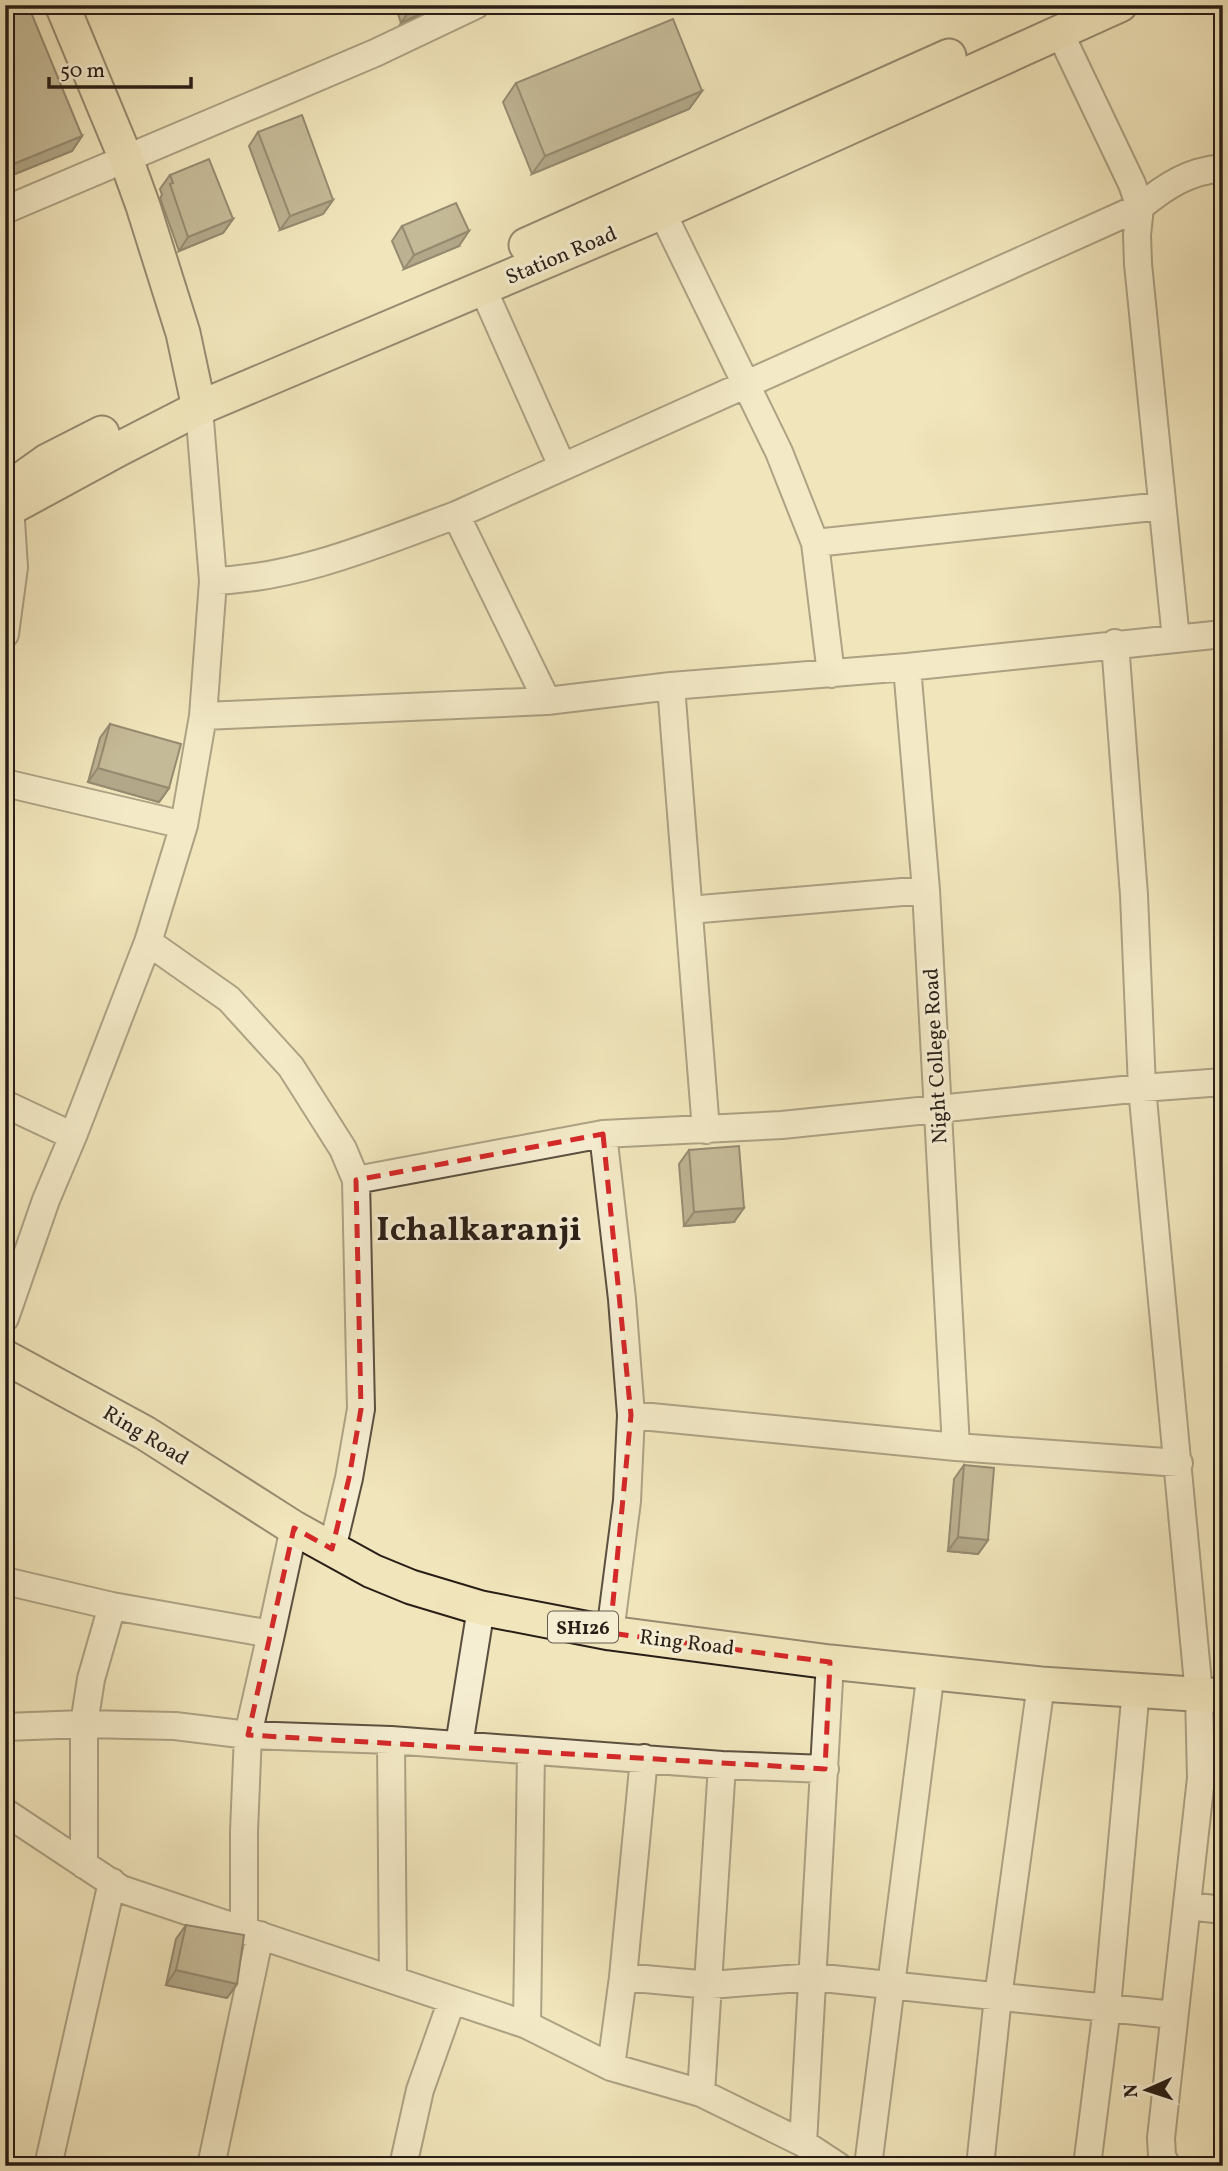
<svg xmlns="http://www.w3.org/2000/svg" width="1228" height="2171" font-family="Vollkorn,serif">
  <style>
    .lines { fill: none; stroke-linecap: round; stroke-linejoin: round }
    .minor-casing { stroke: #5b5040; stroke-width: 30 }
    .major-casing { stroke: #291e17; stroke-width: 37 }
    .minor { stroke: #f6eed3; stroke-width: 26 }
    .major { stroke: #f1e5bb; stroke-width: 33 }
    .wall { fill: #7d725d; stroke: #291e17; stroke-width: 2 }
    .shaded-wall { fill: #665d4c; stroke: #291e17; stroke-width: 2 }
    .building { fill: #91856c; stroke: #291e17; stroke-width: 2 }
    .marked { fill: none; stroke: #d62828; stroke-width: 5; stroke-dasharray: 14 9; stroke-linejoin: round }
    .labels { text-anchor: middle; stroke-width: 6; stroke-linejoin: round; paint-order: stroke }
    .shield { fill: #f6eed3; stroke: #665c4f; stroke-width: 2 }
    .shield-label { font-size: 19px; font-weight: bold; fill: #291e17 }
    .street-label { font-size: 21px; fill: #291e17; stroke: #f6eed3 }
    .town-label { font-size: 35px; font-weight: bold; fill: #291e17; stroke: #f6eed3 }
  </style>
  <rect width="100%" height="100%" fill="#f1e5bb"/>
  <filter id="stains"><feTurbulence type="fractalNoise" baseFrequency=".00286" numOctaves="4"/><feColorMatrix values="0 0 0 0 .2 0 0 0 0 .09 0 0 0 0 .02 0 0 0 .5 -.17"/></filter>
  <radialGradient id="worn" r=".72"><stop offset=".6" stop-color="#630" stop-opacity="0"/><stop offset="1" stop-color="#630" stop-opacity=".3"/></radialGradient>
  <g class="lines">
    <defs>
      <path id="minor" d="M1059,31L1132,184L1140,207L1137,235L1138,264L1176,639
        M5,210L375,53L476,5
        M662,212L779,452L815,543L831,674
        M483,289L562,466
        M456,515L1140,207C1166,186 1188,171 1223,168
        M815,543L1162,506
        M213,581C299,578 377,544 456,515L547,701
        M5,634L14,567L9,490
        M1115,643L1134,895L1142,1088L1199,1694L1201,1778L1161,2138L1162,2156L1167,2166
        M907,667L926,890L956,1447
        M671,686L706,1130
        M203,716L547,701L671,686L907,667L1223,634
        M5,783L184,825
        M689,910L926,890
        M148,942L229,999L291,1067L343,1149L356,1180L603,1134L782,1125L1142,1088L1223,1082
        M5,1104L73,1136
        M603,1134L622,1299L631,1415L627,1501L610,1633
        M5,1318L46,1200L73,1136L148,942L184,825L203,716L213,581L199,408
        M631,1415L956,1447L1179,1463
        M332,1549L349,1478L361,1409L356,1180
        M5,1581L112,1606L271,1634L248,1735L244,1831V1930
        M271,1634L294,1528
        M5,1727L84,1724L175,1726L248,1735L391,1740L393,1980
        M391,1740L722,1765L825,1769
        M459,1745L481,1608
        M5,1812L121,1889L527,2025L611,2067L701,2093L803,2143L838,2166
        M84,1865V1724L91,1679L112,1606
        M1188,1906L1223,1910
        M623,1977L710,1985L813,1977L1174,2015
        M527,2025L531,1751
        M611,2067L623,1977L644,1758
        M701,2093L722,1765
        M803,2143L830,1662
        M48,2166L112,1882
        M211,2166L260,1935
        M403,2166L420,2090L452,2000
        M868,2166L931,1671
        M980,2166L998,1997L1041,1684
        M1087,2166L1107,2007L1136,1689"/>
      <path id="major" d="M62,5L126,159L143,206L183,333L199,408
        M526,245L949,56
        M5,491L47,461L102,433
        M5,511L121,448L199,408L662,212L1120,5
        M5,1357L145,1433L294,1528L372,1571L411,1587L481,1608L610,1633L830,1662L1041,1684L1223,1696"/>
    </defs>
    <use href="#minor" class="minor-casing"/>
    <use href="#major" class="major-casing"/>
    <use href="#minor" class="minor"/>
    <use href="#major" class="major"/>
  </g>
  <path class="wall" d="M5,5L82,136L72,151L5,178Z
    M395,5H436L435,7L401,23Z
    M516,83L702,91L689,109L532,174L503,102Z
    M258,132L333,200L323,214L280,230L249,146Z
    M170,175L233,219L223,233L179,251L160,198L162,195L160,189Z
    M402,226L459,246L404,269L392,241Z
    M110,724L169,788L159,802L88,782L100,738Z
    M689,1150L734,1222L684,1226L679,1164Z
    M964,1465L988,1540L978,1554L948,1551L954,1479Z
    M186,1925L237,1984L227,1998L166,1985L176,1939Z"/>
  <path class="shaded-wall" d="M419,5H436L435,7L401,23L410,10Z
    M702,91L689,109L532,174L545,156Z
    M82,136L72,151L5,178V173L11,165Z
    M333,200L323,214L280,230L290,216Z
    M233,219L223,233L179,251L188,237Z
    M469,231L459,246L404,269L414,255Z
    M98,768L169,788L159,802L88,782Z
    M744,1208L734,1222L684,1226L694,1212Z
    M958,1537L988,1540L978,1554L948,1551Z
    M176,1970L237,1984L227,1998L166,1985Z"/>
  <path class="building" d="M5,5H28L82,136L11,165L9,161L5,163Z
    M409,5H419L410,10Z
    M673,19L702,91L545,156L516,83Z
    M302,115L333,200L290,216L258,132Z
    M209,159L233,219L188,237L170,184L173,183L170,175Z
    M456,203L469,231L414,255L402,226Z
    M110,724L181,744L169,788L98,768Z
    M739,1146L744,1208L694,1212L689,1150Z
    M964,1465L994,1468L988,1540L958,1537Z
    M186,1925L244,1935L237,1984L176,1970Z"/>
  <path d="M0 0H1228V2171H0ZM603,1134L631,1415L610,1633L830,1662L825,1769L248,1735L294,1528L332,1549L349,1478L361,1409L356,1180Z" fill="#f1e5bb" fill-opacity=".55" fill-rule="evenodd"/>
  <path class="marked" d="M603,1134L631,1415L610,1633L830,1662L825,1769L248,1735L294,1528L332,1549L349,1478L361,1409L356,1180Z"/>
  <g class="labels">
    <rect class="shield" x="548" y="1611.5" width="70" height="31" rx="5"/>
    <g class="shield-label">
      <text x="583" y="1634">SH126</text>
    </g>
    <g class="street-label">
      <text transform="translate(561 255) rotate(-23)" y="7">Station Road</text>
      <text transform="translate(935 1056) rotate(-93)" y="7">Night College Road</text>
      <text transform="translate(146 1435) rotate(31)" y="7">Ring Road</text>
      <text transform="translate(687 1642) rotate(7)" y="7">Ring Road</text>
    </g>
    <g class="town-label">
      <text x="479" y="1240">Ichalkaranji</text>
    </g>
  </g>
  <rect width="1228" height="2171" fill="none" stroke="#f1e5bb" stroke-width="28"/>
  <rect x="7" y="7" width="1214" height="2157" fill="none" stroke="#291e17" stroke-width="3.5"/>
  <rect x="14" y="14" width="1200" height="2143" fill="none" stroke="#291e17" stroke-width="2"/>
  <g transform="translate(1147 2090) rotate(267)" stroke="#f6eed3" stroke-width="5" paint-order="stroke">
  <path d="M0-5L12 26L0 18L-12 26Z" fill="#291e17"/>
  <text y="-10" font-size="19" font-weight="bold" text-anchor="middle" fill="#291e17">N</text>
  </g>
  <path d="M49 77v10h142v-10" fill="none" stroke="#291e17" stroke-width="3.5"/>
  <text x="60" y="77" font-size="21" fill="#291e17" stroke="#f6eed3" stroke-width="5" paint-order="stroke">50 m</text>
  <rect width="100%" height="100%" filter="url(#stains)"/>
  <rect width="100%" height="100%" fill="url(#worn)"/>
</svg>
